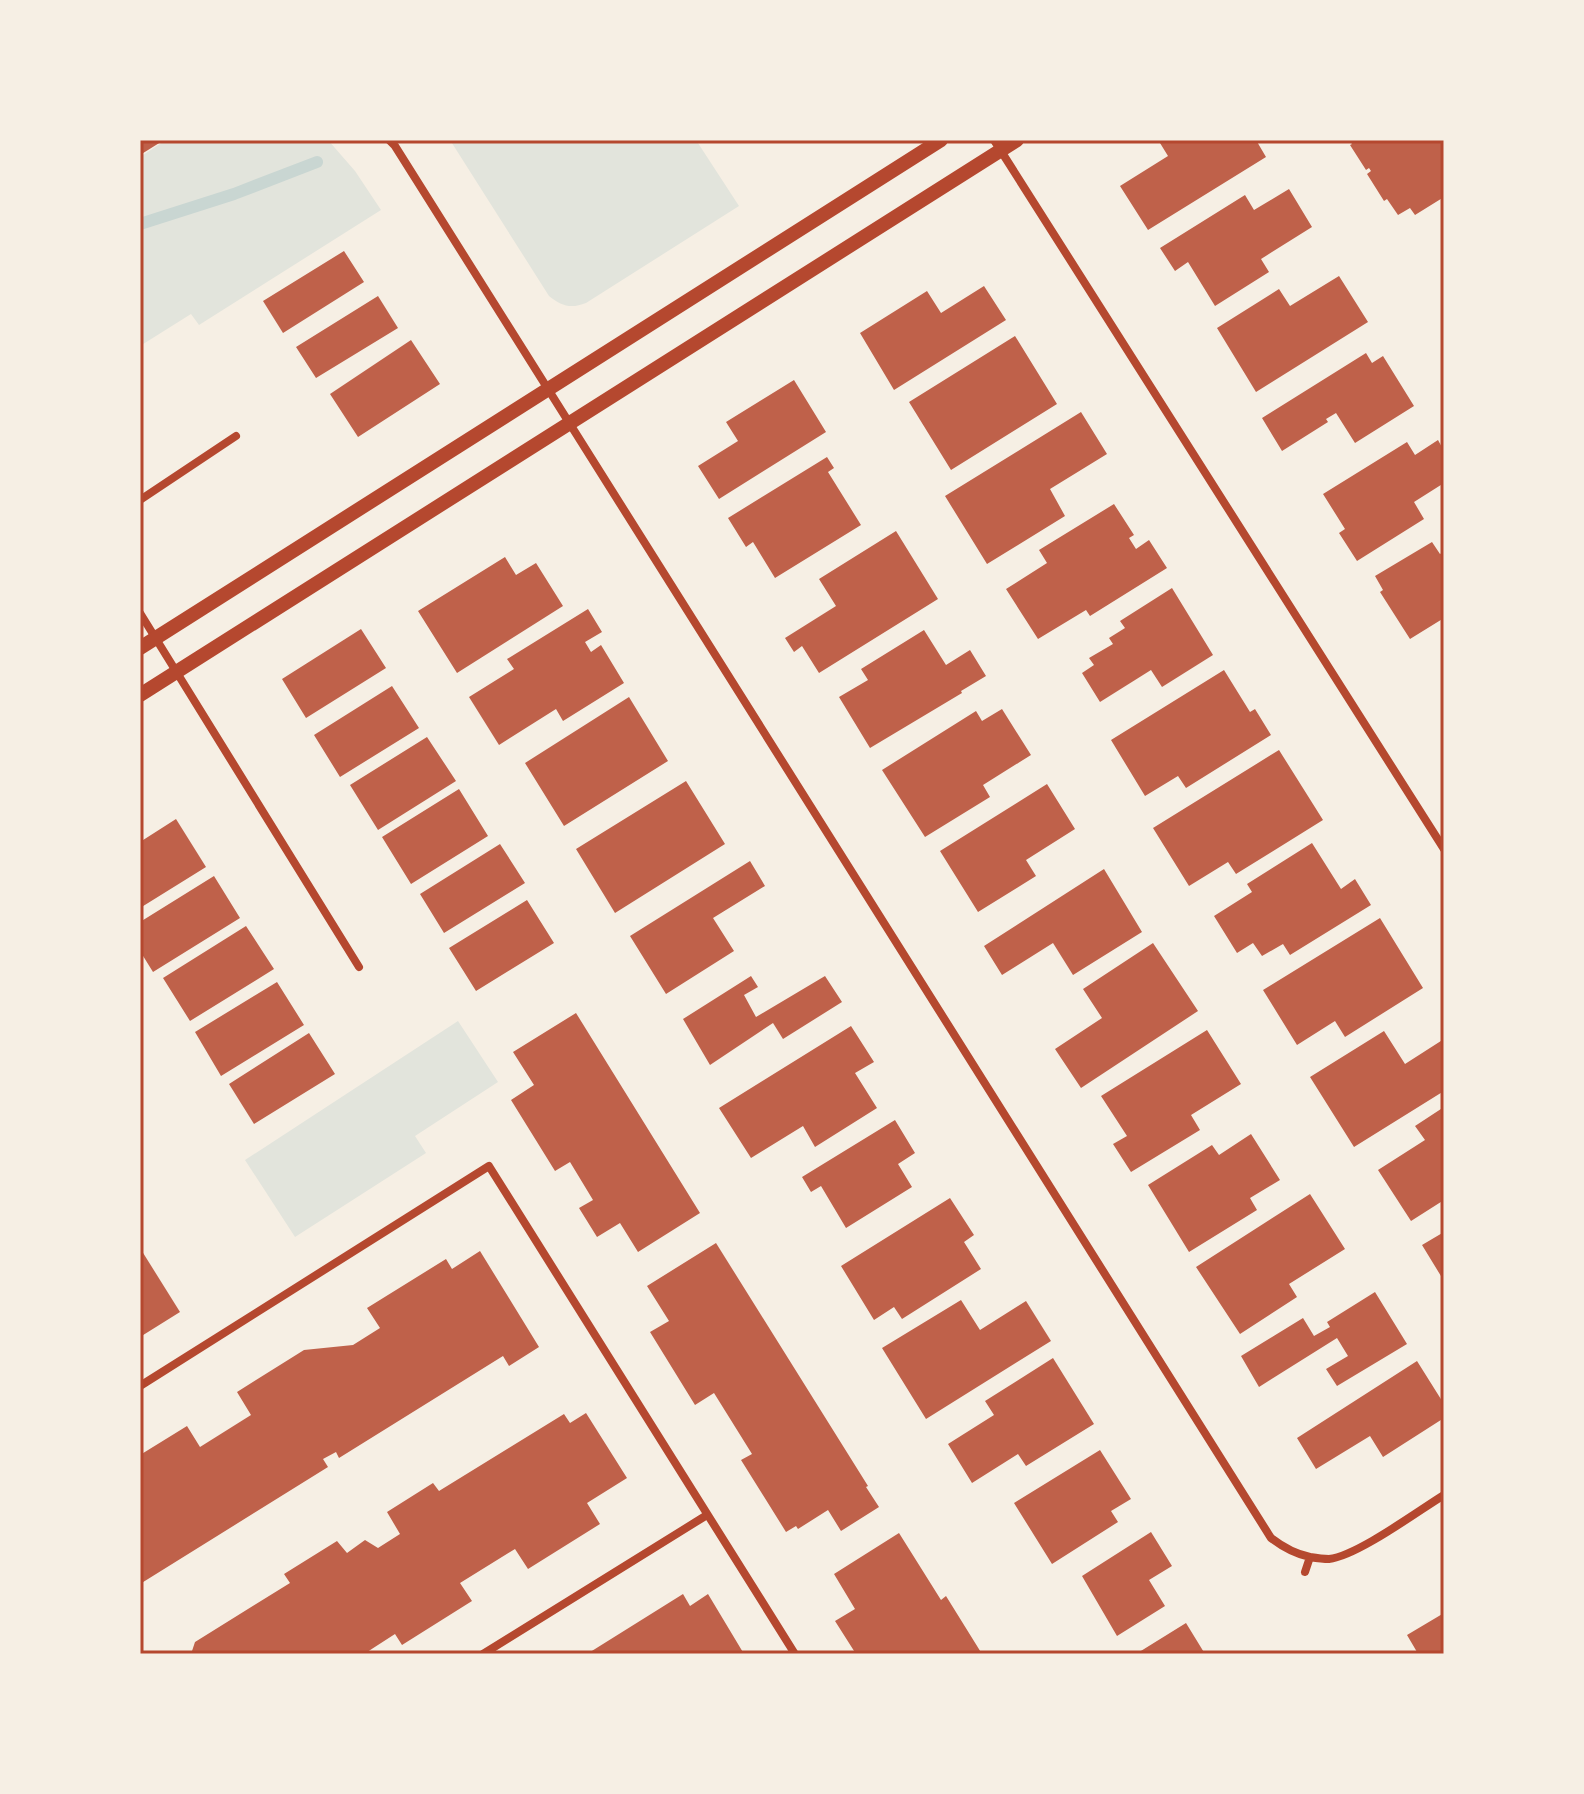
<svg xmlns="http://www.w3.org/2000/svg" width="1584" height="1794" font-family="Signika,sans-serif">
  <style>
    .green { fill: #e2e4dc }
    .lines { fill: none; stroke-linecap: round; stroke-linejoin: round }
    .stream { stroke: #c9d6d2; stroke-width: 12 }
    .building { fill: #bf614a }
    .minor { stroke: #b5482f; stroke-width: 8 }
    .tertiary { stroke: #b5482f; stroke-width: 14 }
    .neatline { fill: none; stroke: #b5482f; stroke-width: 3 }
  </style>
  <rect width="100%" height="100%" fill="#f6efe4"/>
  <path class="green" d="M166,140H328L355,171L381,210L199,325L191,314L140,346V157Z
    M450,140H696L739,206L586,303C571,309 561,306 549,296Z
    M458,1021L498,1082L415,1136L426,1153L295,1237L245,1160Z"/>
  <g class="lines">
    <path class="stream" d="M140,224L234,194L317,162"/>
  </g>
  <path class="building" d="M140,140H164L140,155Z
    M1165,140H1256L1266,157L1148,230L1120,186L1168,156L1160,143Z
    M1349,140H1444V197L1415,215L1410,208L1398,215L1387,199L1384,201L1367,174L1371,171L1369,168L1366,170L1350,145L1352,144Z
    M1289,189L1312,227L1261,259L1269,272L1215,306L1188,262L1175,271L1160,248L1245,195L1254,210Z
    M344,251L364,282L283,333L263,301Z
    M1339,276L1368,322L1256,392L1217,328L1279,289L1290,306Z
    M984,286L1006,320L894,390L860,333L927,291L941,313Z
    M378,296L398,328L316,378L296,347Z
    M1015,336L1057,404L951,470L909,402Z
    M411,340L440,384L358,437L330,394Z
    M1366,353L1372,363L1383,356L1414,406L1355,443L1336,413L1326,419L1328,422L1282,451L1262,418Z
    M794,380L826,432L719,499L698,466L738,441L726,422Z
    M1081,412L1107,454L1050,489L1065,516L987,564L945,496Z
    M1438,440L1444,451V483L1414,502L1424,519L1357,561L1339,533L1345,529L1323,494L1407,442L1415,455Z
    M827,457L834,468L828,472L861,525L775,578L753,542L746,547L728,518Z
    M1114,504L1134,535L1129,538L1136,549L1149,540L1167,568L1090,616L1086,610L1038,639L1006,589L1047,563L1039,550Z
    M896,531L938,599L819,673L802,646L794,652L785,638L836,606L819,579Z
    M1432,542L1440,554L1444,552V618L1410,639L1380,592L1383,590L1375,576Z
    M505,557L516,575L536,563L563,606L457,673L418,611Z
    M1172,588L1213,655L1162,687L1151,670L1100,702L1082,673L1094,665L1089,658L1113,644L1109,638L1125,628L1120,621Z
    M588,609L602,632L585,642L591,652L601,645L624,683L563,721L556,709L499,745L469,697L514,669L507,659Z
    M361,629L386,668L306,718L282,679Z
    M924,630L946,665L970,650L986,676L961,691L962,693L870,748L839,697L868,680L861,669Z
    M1224,670L1250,712L1255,709L1271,735L1186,788L1178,776L1145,796L1111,740Z
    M392,686L419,728L340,777L314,735Z
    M629,697L668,761L564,826L525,763Z
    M1002,709L1031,755L983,785L990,797L925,837L882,770L976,711L982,721Z
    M427,737L456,781L378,830L350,785Z
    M1279,750L1323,820L1236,874L1228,862L1189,886L1153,828Z
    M686,781L725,844L615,913L576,849Z
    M1047,784L1075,829L1026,860L1036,876L978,912L940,851Z
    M459,789L488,836L411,884L382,837Z
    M176,819L206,867L140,908V842Z
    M1312,843L1341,889L1355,879L1371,905L1290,955L1283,944L1262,956L1253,943L1237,953L1214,916L1252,892L1247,884Z
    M500,844L525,883L444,933L420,894Z
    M750,861L765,886L713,918L734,951L666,994L630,936Z
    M1104,869L1142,932L1073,975L1053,943L1002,975L984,946Z
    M214,876L240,918L153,972L140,951V922Z
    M527,900L554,943L476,991L449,948Z
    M1380,918L1423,988L1345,1037L1335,1021L1297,1045L1263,990Z
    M246,926L274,969L190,1021L163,978Z
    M1153,943L1198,1011L1081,1088L1055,1049L1102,1018L1083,989Z
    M751,976L758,987L744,995L756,1017L825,976L842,1002L783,1039L773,1023L710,1065L683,1019Z
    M277,982L304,1025L221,1076L195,1032Z
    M576,1013L700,1213L638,1252L620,1223L597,1237L579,1208L593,1200L570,1162L555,1171L511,1100L534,1085L513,1052Z
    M851,1026L874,1062L855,1073L877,1108L815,1147L803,1126L751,1158L719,1108Z
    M1207,1030L1241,1084L1191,1115L1200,1130L1131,1172L1113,1144L1127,1136L1101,1096Z
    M1384,1031L1405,1064L1444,1039V1091L1354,1147L1310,1077Z
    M309,1033L335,1074L254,1124L229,1084Z
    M1444,1107V1200L1411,1221L1378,1170L1425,1140L1415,1126Z
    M895,1120L915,1153L898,1164L912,1187L846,1228L821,1186L811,1192L802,1177Z
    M1251,1134L1280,1180L1250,1198L1257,1210L1189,1252L1148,1185L1212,1145L1219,1155Z
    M1310,1194L1345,1249L1289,1284L1297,1297L1240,1334L1196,1267Z
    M950,1198L974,1235L964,1242L981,1269L902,1319L894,1307L874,1320L841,1266Z
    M1444,1232V1281L1422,1245Z
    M716,1243L868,1486L866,1487L879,1507L841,1531L828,1510L798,1529L796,1526L786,1532L741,1460L752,1454L714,1393L695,1405L650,1332L669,1321L647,1286Z
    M140,1248L180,1312L140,1337Z
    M480,1251L539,1347L509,1366L503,1356L339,1458L336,1452L323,1459L328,1467L140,1584V1455L187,1426L200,1447L251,1415L237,1392L304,1350L353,1345L380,1328L367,1308L446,1259L452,1269Z
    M1375,1292L1407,1344L1337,1386L1326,1369L1348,1356L1337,1338L1259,1387L1241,1356L1303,1318L1314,1336L1330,1327L1327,1322Z
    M961,1300L980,1330L1026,1301L1051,1341L926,1419L882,1348Z
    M1053,1358L1094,1424L1026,1466L1018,1454L972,1483L948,1444L994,1415L985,1401Z
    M1417,1361L1444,1404V1418L1383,1457L1370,1436L1316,1469L1297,1438Z
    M586,1413L627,1478L587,1503L600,1524L528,1569L515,1549L460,1583L472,1601L402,1645L395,1634L364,1654H191L195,1642L290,1583L284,1574L337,1541L347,1553L365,1540L378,1548L400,1534L387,1512L433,1483L439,1491L564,1414L570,1423Z
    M1100,1450L1131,1499L1111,1511L1118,1522L1052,1564L1014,1503Z
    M1151,1532L1172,1566L1149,1580L1165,1606L1117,1636L1082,1576Z
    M899,1533L941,1600L946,1596L982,1654H856L835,1621L855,1609L834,1574Z
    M683,1594L690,1606L708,1594L744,1654H587Z
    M1444,1613V1654H1414L1417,1652L1407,1635Z
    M1186,1623L1205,1654H1136Z"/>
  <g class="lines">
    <path class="minor" d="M389,140L395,146L1271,1538C1284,1548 1295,1554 1310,1557L1305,1572
      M994,140L1444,849
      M140,500L236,436
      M140,613L359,967
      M140,1386L489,1166L795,1654
      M1310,1557C1316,1558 1323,1559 1329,1559C1357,1556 1418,1511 1444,1495
      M483,1654L707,1515"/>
    <path class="tertiary" d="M140,648L941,140
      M140,695L1017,140"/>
  </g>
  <rect width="1584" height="1794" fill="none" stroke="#f6efe4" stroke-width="284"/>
  <rect x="142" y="142" width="1300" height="1510" class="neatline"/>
</svg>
